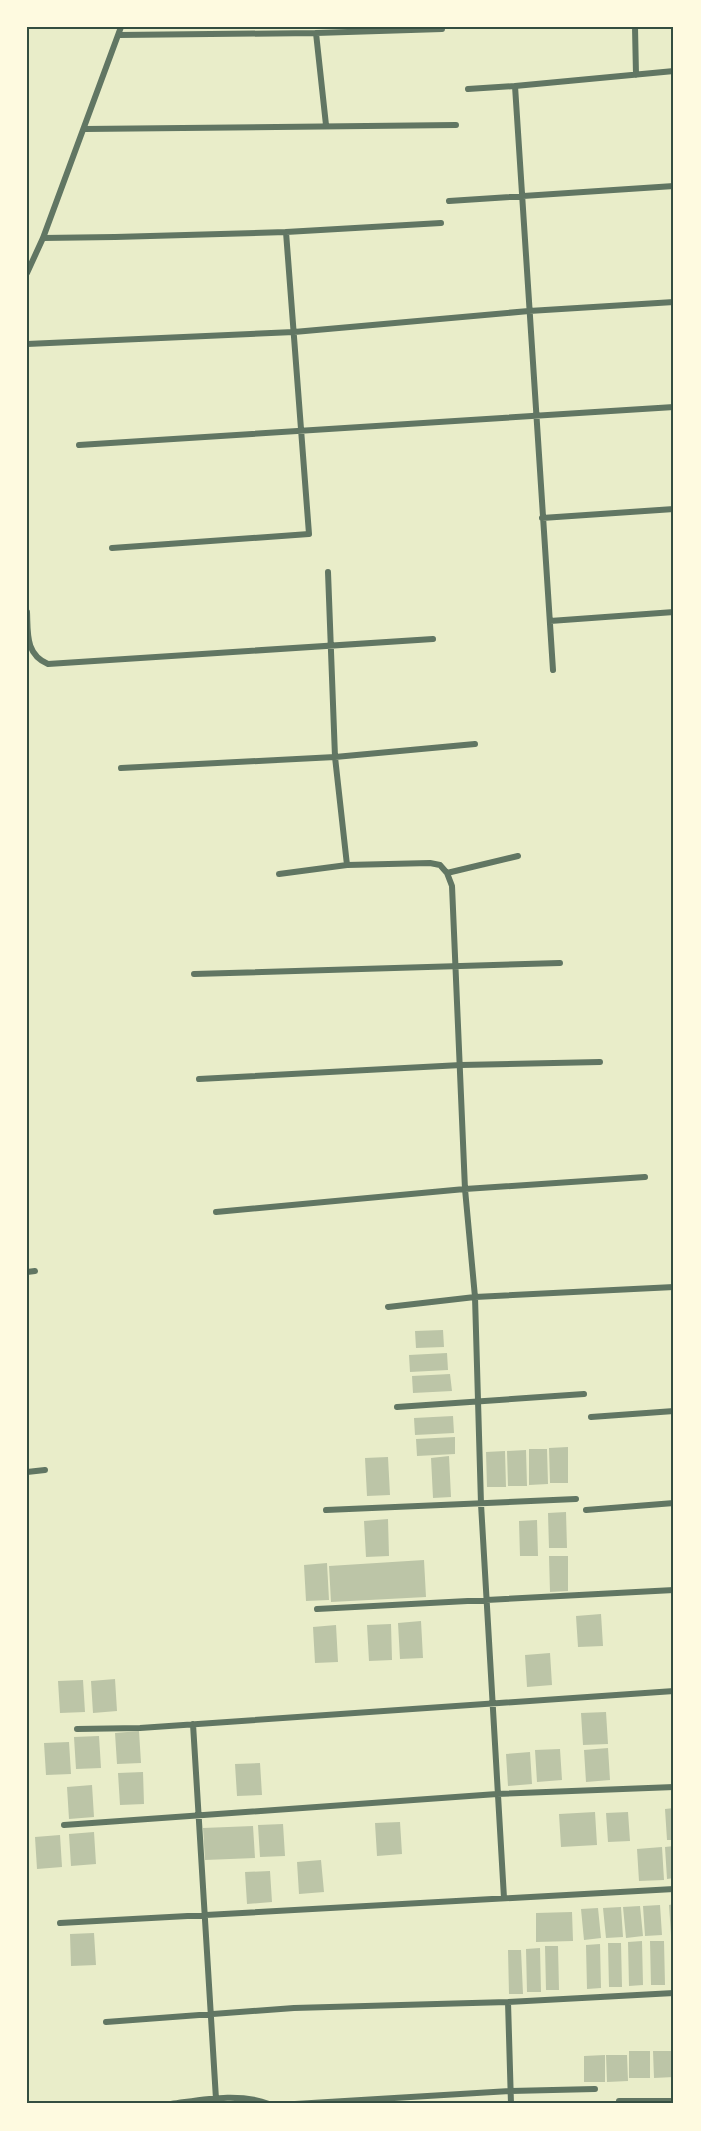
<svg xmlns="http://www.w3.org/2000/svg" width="701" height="2131" font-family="'Nunito Sans',sans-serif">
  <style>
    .building { fill: #bcc5a7 }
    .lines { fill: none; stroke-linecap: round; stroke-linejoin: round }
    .minor { stroke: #617663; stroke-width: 6 }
    .neatline { fill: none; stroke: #344e41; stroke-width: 2 }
  </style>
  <rect width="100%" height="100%" fill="#e9edc9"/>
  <path class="building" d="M443,1330L444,1347L416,1348L415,1331Z
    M447,1353L448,1370L410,1372L409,1355Z
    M450,1374L452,1391L413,1393L412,1376Z
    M453,1416L454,1433L415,1435L414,1418Z
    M455,1437V1454L417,1456L416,1439Z
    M568,1447V1483H550L549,1448Z
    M529,1449H547L548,1484L529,1485Z
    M526,1450L527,1486H508L507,1451Z
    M505,1451L506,1487H487L486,1452Z
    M449,1456L451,1497L433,1498L431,1458Z
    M388,1457L390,1495L367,1496L365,1458Z
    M566,1512L567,1548H549L548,1513Z
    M388,1519L389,1556L366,1557L364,1521Z
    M537,1520L538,1556H520L519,1521Z
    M549,1556H568V1591L550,1592Z
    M424,1560L426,1597L331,1602L329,1566Z
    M327,1563L329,1600L306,1601L304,1565Z
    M601,1614L603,1646L578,1647L576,1616Z
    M421,1621L423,1658L400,1659L398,1623Z
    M391,1624L392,1660L369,1661L367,1625Z
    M336,1625L338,1662L315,1663L313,1627Z
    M550,1653L552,1685L527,1687L525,1655Z
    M115,1679L117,1711L93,1713L91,1681Z
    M83,1680L85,1712L60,1713L58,1681Z
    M606,1712L608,1744L583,1745L581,1713Z
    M139,1731L141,1763L117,1764L115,1733Z
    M99,1736L101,1768L76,1769L74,1737Z
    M69,1742L71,1774L46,1775L44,1743Z
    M608,1748L610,1780L586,1782L584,1750Z
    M560,1749L562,1780L537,1782L535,1750Z
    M530,1752L532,1784L508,1786L506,1754Z
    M260,1763L262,1795L237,1796L235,1764Z
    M143,1772L144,1804L120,1805L118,1773Z
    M92,1785L94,1817L69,1819L67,1787Z
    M674,1808V1840H667L665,1809Z
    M595,1812L597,1845L561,1847L559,1814Z
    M628,1812L630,1841L608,1842L606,1813Z
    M400,1822L402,1854L377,1856L375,1823Z
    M283,1824L285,1856L260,1857L258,1825Z
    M253,1826L255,1858L205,1860L203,1828Z
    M94,1832L96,1864L71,1866L69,1834Z
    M60,1835L62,1867L37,1869L35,1837Z
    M674,1846V1878L667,1879L665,1847Z
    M662,1847L664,1880L639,1881L637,1849Z
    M321,1860L324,1892L299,1894L297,1862Z
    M270,1871L272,1902L247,1904L245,1872Z
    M674,1904V1935H671L669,1905Z
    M660,1905L662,1935L645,1936L643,1906Z
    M640,1906L643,1936L626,1938L623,1907Z
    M621,1907L623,1937L606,1938L603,1908Z
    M598,1908L601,1938L584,1940L581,1909Z
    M572,1912L573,1941L536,1942V1913Z
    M94,1933L96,1965L71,1966L70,1934Z
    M672,1940H674V1960H672Z
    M642,1941L643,1985L629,1986L628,1942Z
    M650,1941H664L665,1985H651Z
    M608,1943H621L622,1987H609Z
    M600,1944L601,1988L587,1989L586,1945Z
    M545,1946H558L559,1990H546Z
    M540,1948L541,1992H527L526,1949Z
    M508,1950H521L523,1994H509Z
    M629,2051H650V2078H629Z
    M653,2051H674V2077L654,2078Z
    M605,2055V2082H584V2056Z
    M606,2055H627L628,2081L607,2082Z"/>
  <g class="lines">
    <path class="minor" d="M635,27L636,75
      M316,33L326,125
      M119,35L316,33L442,29
      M515,86L674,71
      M468,89L515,86L553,670
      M85,129L456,125
      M449,201L674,186
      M286,232L441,223
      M43,238L115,237L286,232L309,534L112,548
      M27,273L43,238L121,27
      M27,344L294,332L529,311L674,302
      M79,445L674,407
      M542,518L674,509
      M328,572L335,757L347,865
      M27,612C28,633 25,654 48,664L433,639
      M550,621L674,612
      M121,768L335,757L475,744
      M447,873L452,886L465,1189L475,1297L481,1504L504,1898
      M279,874L347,865L430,863L440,865L447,873L518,856
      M194,974L560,963
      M199,1079L461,1065L600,1062
      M216,1212L465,1189L645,1177
      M27,1272L35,1271
      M388,1307L475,1297L674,1287
      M397,1407L584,1394
      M591,1417L674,1411
      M27,1472L45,1470
      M326,1510L576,1499
      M586,1510L674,1503
      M317,1609L674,1590
      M193,1724L216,2099
      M77,1729L140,1728L674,1691
      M64,1825L497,1794L674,1787
      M60,1923L674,1889
      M508,2002L511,2104
      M106,2022L294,2008L508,2002L674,1993
      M619,2101H674
      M171,2104C202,2100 238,2092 269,2104
      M295,2104L511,2091L595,2089"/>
  </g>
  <rect width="701" height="2131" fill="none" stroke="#fefae0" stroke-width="57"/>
  <rect x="28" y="28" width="644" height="2074" class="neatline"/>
</svg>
